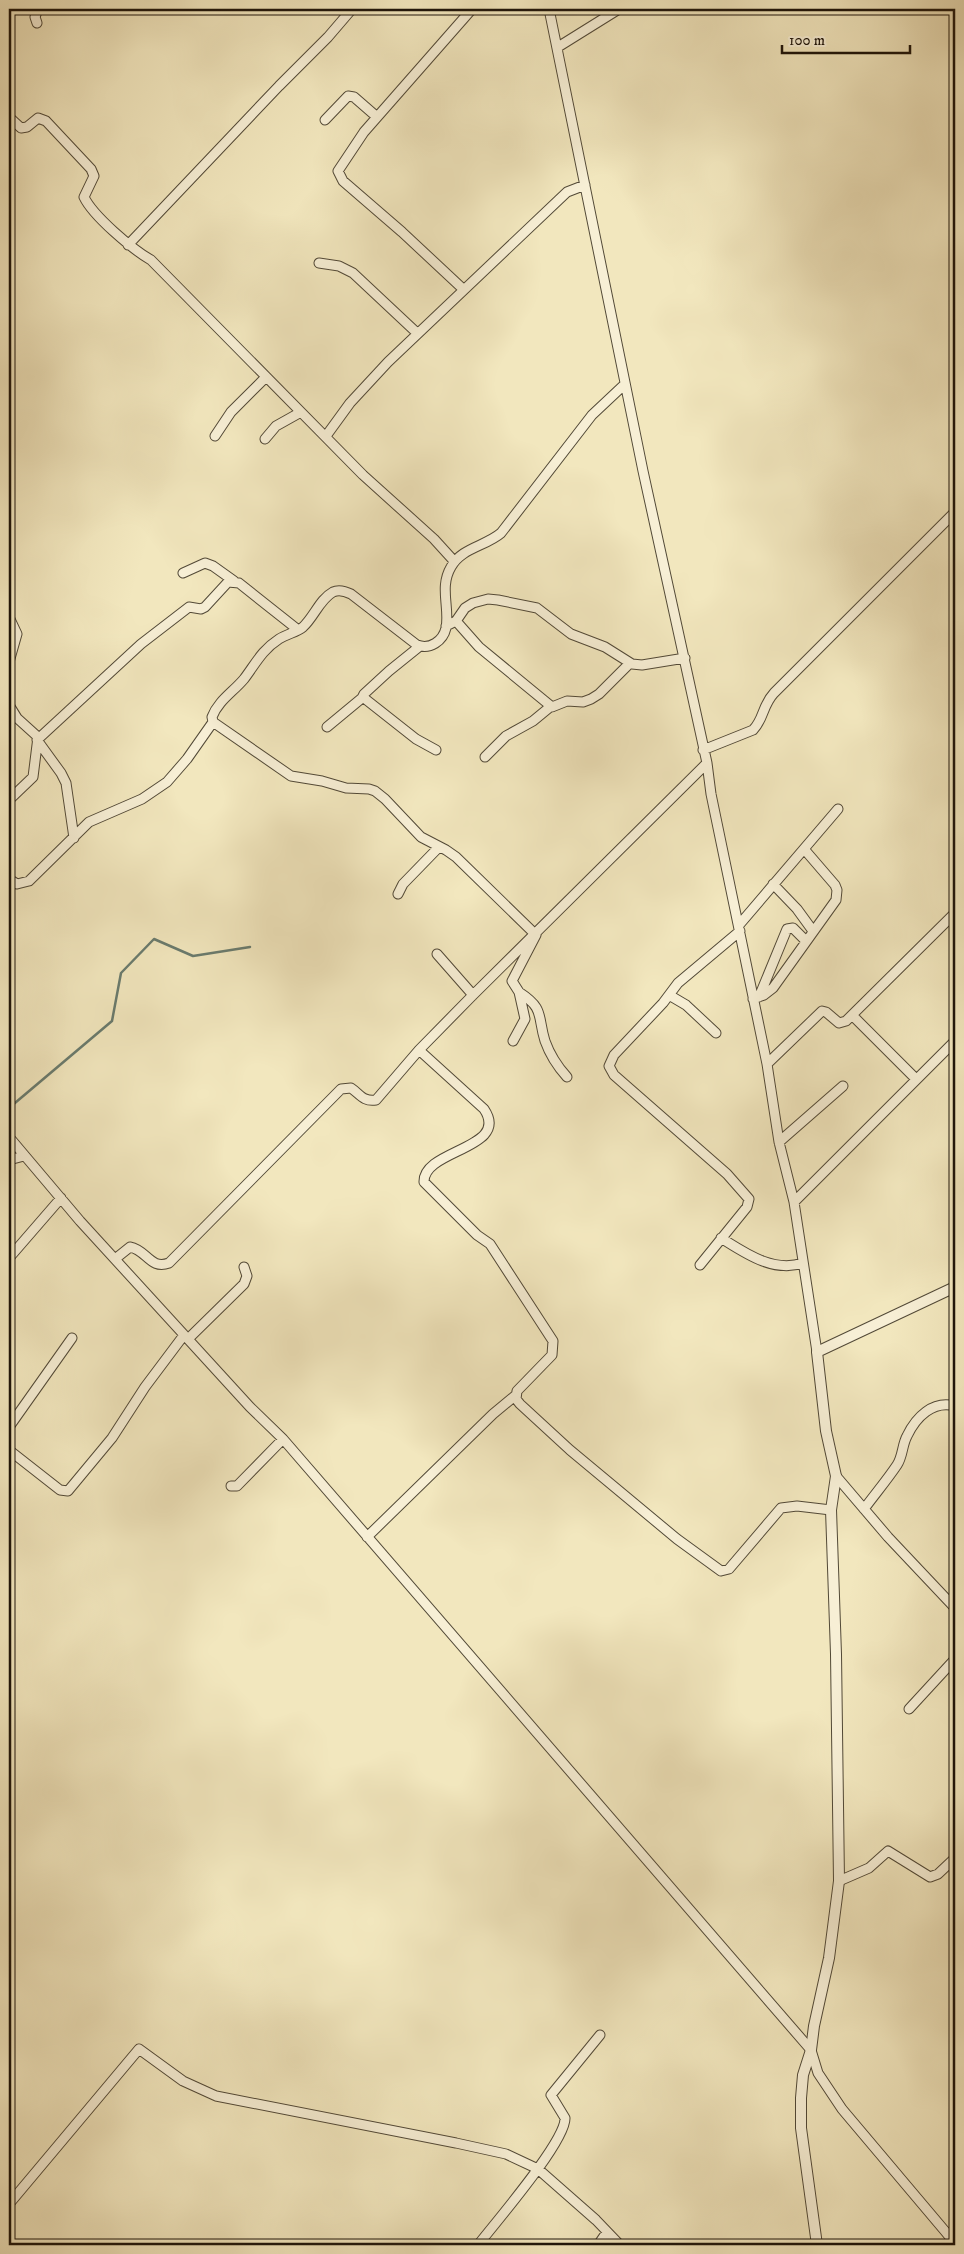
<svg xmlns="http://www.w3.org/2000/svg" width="964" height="2254" font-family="'IM FELL DW Pica',serif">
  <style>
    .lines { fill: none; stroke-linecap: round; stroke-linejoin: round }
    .stream { stroke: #697b6e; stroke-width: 2.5 }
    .minor-casing { stroke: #524937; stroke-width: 11 }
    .tertiary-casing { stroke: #524937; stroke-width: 12 }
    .minor { stroke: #f7efd5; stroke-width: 9 }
    .tertiary { stroke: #f7efd5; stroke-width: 10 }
  </style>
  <rect width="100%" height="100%" fill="#f2e7be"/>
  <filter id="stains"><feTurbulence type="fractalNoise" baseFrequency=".004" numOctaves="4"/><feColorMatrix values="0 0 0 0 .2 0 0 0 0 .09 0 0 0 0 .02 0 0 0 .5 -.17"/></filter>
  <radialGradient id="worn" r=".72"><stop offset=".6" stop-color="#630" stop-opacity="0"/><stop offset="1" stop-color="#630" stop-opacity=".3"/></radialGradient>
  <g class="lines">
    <path class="stream" d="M9,1108L112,1021L121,973L154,939L193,956L250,947"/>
    <defs>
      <path id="minor" d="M549,9L643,471L707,763L711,794L767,1064L779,1142L794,1202L817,1352
        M37,23L35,17L38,9
        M558,47L619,9
        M9,117L21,128L27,127L38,118L46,121L91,169L94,176L84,197C93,216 132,249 151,260L363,475L434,539L454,561
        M325,120L348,96L354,97L377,117
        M128,245L279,86L328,37L352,9
        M319,263L339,266L353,273L417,333
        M463,289L402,232L343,181L338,171L364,132L472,9
        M215,436L231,412L266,377
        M326,436L350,403L388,362L567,192L585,185
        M265,439L276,426L301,412
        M183,573L205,563L213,566L234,581
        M9,617L17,634L9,662
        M456,621L479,647L552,707L567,701L583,702L591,699L599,694L630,663
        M446,626L456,621L465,608L473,603L488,599L498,600L537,608L571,634L605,647L632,664L642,665L685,658
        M420,646L389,671L364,694L362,698H364L416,739L436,750
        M9,705L17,718L38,737L37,740L61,773L66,783L74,838
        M213,722L291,776L322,781L346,788L369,789L375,791L385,799L421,837L446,850L456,857L536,935L512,981L519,992L525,1019L513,1041
        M327,727L362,698
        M37,740L141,644L189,607L201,609L205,607L228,582L239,583L297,629
        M703,750L753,730C764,719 762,706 774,693L955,512
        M485,757L506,736L533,721L550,707
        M9,800L33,777L38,737
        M9,879L17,884L29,881L89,822L142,799L167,782L187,759L213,722L212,717C218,701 233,692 244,679C256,663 262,650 279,639C287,634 297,632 303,627C314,617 320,599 333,592C339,589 345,591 351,594L417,645C430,650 443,641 446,628C450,608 439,587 451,567C461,548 486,546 501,533L592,415L625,384
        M773,884L797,909L813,931
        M398,894L403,884L439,847
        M739,925L838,809
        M437,954L473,995
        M519,992C545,1009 537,1015 545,1041C550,1055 557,1066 567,1077
        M669,995L686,1005L716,1033
        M759,997L787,929L793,928L806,941
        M753,999L764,995L773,988L836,900L837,890L835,885L804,849
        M852,1015L916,1079
        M419,1050L484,1109C511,1149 423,1149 424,1182L477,1235L490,1244L553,1341L552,1355L517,1391L516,1399L520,1404L570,1450L677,1539L721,1571L729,1569L781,1508L797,1506L831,1510
        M767,1064L822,1011L826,1012L839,1023L846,1021L955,913
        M9,1137L80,1221L250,1407L283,1439L811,2050L818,2073L842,2109L955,2243
        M779,1142L843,1086
        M9,1160L24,1156
        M794,1202L955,1041
        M721,1238C745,1253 773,1273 803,1263
        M9,1258L61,1198
        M115,1259L130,1247C147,1250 150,1270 169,1263L341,1089L351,1088C360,1094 363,1102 376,1100L419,1050L473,995L707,763
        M700,1265L747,1207L749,1199L727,1174L614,1075L609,1066L614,1055L663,1003L678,983L740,931
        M188,1339L244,1284L247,1276L244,1267
        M9,1427L72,1338
        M9,1450L60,1490L68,1491L112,1438L145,1387L184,1335
        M836,1476L888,1537L955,1608
        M231,1486H237L283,1439
        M864,1509C875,1494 887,1480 897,1465C903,1456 902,1445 907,1436C916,1417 933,1400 955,1406
        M367,1537L493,1414L516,1395
        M909,1709L955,1659
        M839,1881L869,1868L888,1851L930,1877L938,1874L955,1858
        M9,2204L139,2049L183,2081L216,2096L456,2143L506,2154L538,2169L596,2220L620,2245
        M478,2245C495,2223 566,2141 565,2118L551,2095L600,2035
        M598,2245L607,2232"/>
      <path id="tertiary" d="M817,2245L801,2128V2098L803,2075L811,2050L814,2026L829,1958L839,1881L836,1654L831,1510L836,1476L826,1431L817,1352L955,1287"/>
    </defs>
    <use href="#minor" class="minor-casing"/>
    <use href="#tertiary" class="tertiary-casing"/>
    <use href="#minor" class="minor"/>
    <use href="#tertiary" class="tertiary"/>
  </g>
  <rect width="964" height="2254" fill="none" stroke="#f2e7be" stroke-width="30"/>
  <rect x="10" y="10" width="944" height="2234" fill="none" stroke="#1d140a" stroke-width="2.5"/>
  <rect x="15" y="15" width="934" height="2224" fill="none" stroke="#1d140a"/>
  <path d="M782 45v8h128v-8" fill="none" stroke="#1d140a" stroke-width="2.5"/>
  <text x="789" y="45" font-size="15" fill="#1d140a" stroke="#f7efd5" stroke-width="4" paint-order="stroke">100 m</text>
  <rect width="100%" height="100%" filter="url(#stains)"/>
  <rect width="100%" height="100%" fill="url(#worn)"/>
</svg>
